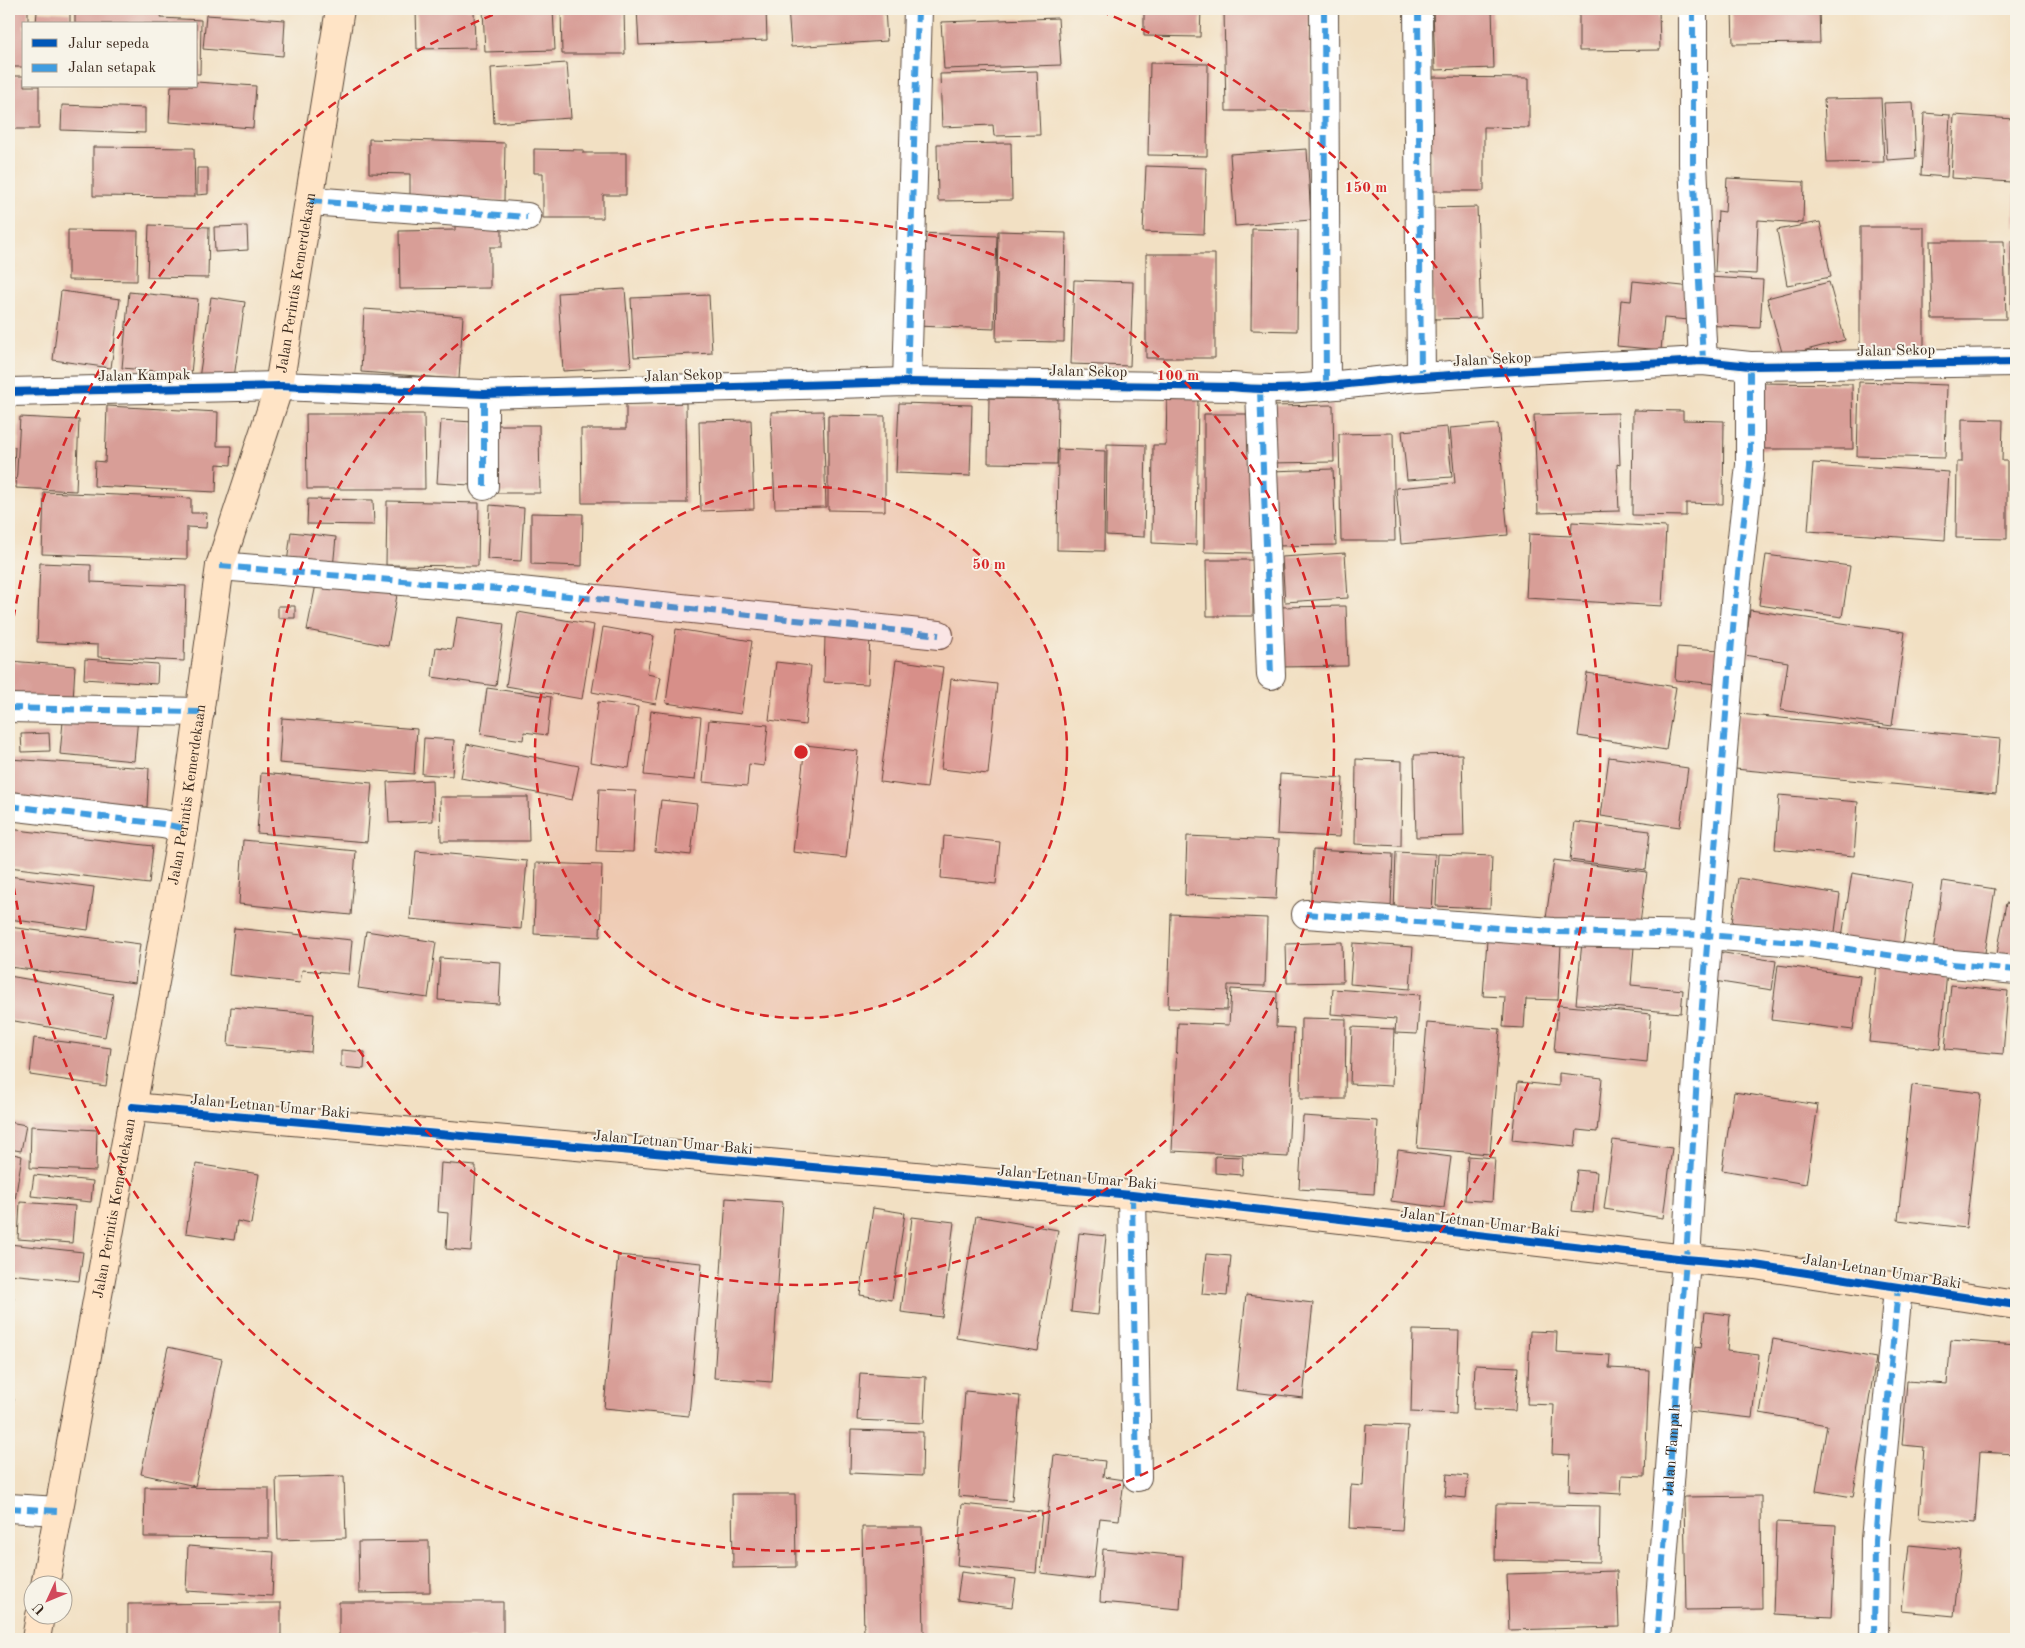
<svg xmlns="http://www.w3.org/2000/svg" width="2025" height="1648" font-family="'Old Standard TT',serif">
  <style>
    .building { fill: #d89e97 }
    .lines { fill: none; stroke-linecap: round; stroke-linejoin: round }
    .street-casing { stroke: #564537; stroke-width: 30 }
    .secondary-casing { stroke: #564537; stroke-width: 30 }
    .street { stroke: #fff; stroke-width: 28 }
    .secondary { stroke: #ffe4c6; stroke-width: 28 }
    .quiet { stroke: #3f9ce0; stroke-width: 6; stroke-dasharray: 12 6; stroke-linecap: butt }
    .cycleway-casing { stroke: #f7f3e8; stroke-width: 11 }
    .cycleway { stroke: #0057b8; stroke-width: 8 }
    .ring { fill: none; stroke: #d62828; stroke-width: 2.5; stroke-dasharray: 9 6 }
    .labels { text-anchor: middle; stroke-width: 4; stroke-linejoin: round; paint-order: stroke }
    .street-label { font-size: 15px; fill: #3b2a1e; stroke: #f7f3e8 }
    .centre { fill: #d62828; stroke: #f7f3e8; stroke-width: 2.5 }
    .ring-label { font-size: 15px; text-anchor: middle; font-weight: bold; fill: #d62828; stroke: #f7f3e8; stroke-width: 4; stroke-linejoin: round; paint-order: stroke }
  </style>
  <rect width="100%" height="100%" fill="#f7f3e8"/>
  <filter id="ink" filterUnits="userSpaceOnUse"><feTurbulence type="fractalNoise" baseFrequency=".02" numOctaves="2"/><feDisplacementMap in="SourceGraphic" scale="10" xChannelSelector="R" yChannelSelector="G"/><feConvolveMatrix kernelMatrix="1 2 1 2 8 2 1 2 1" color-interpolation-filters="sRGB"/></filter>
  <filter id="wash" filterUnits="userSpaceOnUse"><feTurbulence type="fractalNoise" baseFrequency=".0096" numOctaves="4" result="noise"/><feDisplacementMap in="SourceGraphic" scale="20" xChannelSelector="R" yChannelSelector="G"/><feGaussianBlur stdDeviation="1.12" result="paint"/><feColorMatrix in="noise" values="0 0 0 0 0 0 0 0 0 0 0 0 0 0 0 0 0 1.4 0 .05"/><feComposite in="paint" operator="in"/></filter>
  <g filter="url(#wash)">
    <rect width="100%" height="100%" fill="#f2e0c3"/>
    <g id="blocks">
      <path class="building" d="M9,9H28V24H24V67H9Z
        M75,9L162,11L161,18L201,20L200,74H196V24H75Z
        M416,9H474L475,48L417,49Z
        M483,9H553L555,50L485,52Z
        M561,9H624L625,54H562Z
        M637,9H766L767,40L639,45Z
        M788,9H885L887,41L791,47Z
        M1144,9H1201L1200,37L1144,36Z
        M1310,9L1311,111H1226L1224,10Z
        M1433,9H1492L1494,68L1435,70Z
        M1579,9H1659L1660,50L1579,51Z
        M1732,9H1819L1820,43L1733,44Z
        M37,11L70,13V24H36Z
        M206,15L285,20L283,56L203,49Z
        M1058,18L1061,65L944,69L941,22Z
        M567,63L571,118L494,123L491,68Z
        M1150,63L1208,64L1207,156L1148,155Z
        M1037,71L1040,135L994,136L993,125L942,127L940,74Z
        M9,76H24V86H39V129H9Z
        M1432,77L1529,78V128L1484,127V191H1431Z
        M196,82L256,86L253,128L169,122L171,86H196Z
        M1881,98L1884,162L1827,163L1824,99Z
        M1913,102L1916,158L1887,160L1884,103Z
        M62,105L145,108V133L61,130Z
        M1924,113L1950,115L1947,177L1921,175Z
        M1954,115L2014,119L2011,182L1951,178Z
        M369,139L505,143L504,201L410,198V174L369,173Z
        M1011,143L1012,200L938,201L937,144Z
        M93,147L194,148L195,197L93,196Z
        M534,149L583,150V153H626V195H603V218H543V173H534Z
        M1307,149L1311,220L1235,226L1230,154Z
        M1146,166L1206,168L1204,234L1143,232Z
        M197,168H208V194L197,195Z
        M2015,177H2016V227H2014Z
        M1727,178L1804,182L1803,223L1758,220L1756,274L1715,272L1718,211L1725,212Z
        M1477,207L1481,318L1434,319L1429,208Z
        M455,218H502V247H490V288L400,289L399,231L455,230Z
        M1820,222L1831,277L1787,285L1777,230Z
        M149,225L209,227L208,278L147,277Z
        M247,226L248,250L215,252L214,227Z
        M1860,227H1924V357H1860Z
        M1252,229L1298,230L1297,331L1251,330Z
        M68,230L138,231L137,281L68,280Z
        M998,231L1066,233L1064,342L996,341Z
        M918,233L997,236L994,329L916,326Z
        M1930,241H2004L2006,319H1932Z
        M2011,241H2016V317H2011Z
        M1146,254H1215V358H1146Z
        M1707,277L1763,280L1760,328L1704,325Z
        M1074,280L1133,282L1130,366L1071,364Z
        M1633,281L1693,287L1690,320L1664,318L1661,350L1617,346L1621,300L1631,301Z
        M1829,282L1845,340L1783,356L1767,298Z
        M625,289L631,367L563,371L558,293Z
        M61,291L120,299L111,368L53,360Z
        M129,292L198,299L191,374L122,368Z
        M709,295L712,353L634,357L631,298Z
        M211,297L245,302L232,391L198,385Z
        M364,309L463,316L459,379L361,372Z
        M1859,382L1947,385L1945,458L1857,456Z
        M1759,383L1852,384L1853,449H1759Z
        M1167,394L1198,395L1196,545L1152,543L1153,445H1166Z
        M989,398L1058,399L1057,464L988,463Z
        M686,403L687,503H582L581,429H626V404Z
        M899,403L972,405L970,476L896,473Z
        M1333,405L1334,462L1268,463L1267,406Z
        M107,406L218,412L217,446H232L231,465L217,464L216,492L94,486L95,461L105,462Z
        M1633,410L1683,411V420L1724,421L1723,504L1686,503V516L1632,515Z
        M823,411L826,507L775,508L771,412Z
        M1618,413L1620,465L1617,464L1619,511L1538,513L1534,415Z
        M306,414H424L425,489H307Z
        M1204,414H1254V553L1204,552Z
        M828,415L885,416V511L828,510Z
        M20,417L79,420L76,491L16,488Z
        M1962,419L2003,420L2002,461H2007V539L1956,538L1957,462H1962Z
        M441,420L473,422L470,485L437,483Z
        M751,420L754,509L701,511L699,421Z
        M1498,424L1508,535L1401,544L1396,488L1455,483L1450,428Z
        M495,425H539L540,493H496Z
        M1447,427L1452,477L1407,480L1402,431Z
        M1393,433L1395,541H1341L1339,434Z
        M1107,444L1146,445L1144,537L1106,535Z
        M9,446L15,447L13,483H9Z
        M1058,449L1105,451L1104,551L1057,550Z
        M1813,463L1949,472L1945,540L1808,531Z
        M1333,469L1336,545L1273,546L1270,471Z
        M44,492L191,498V513H207L206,528L187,527V559L42,554Z
        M308,499L373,500L374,525L307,524Z
        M387,501L479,503L478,566L386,565Z
        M490,505L524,508L521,561L487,559Z
        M531,513L583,514L582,566L531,564Z
        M1572,522L1666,527L1662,606L1526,598L1529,534L1571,536Z
        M291,532L336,537L333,568L287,563Z
        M1345,553L1348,598L1285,602L1282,557Z
        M1766,555L1850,566L1842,617L1759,605Z
        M1206,560H1253V616H1207Z
        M40,563L91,565V582L186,586L184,661L98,657V645L37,642Z
        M317,579L397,595L388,646L307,630Z
        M278,606H295V618H278Z
        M1346,606L1348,666L1278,667L1276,607Z
        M1750,610L1905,632L1892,726L1781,710L1788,662L1744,655Z
        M518,612L594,625L582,699L506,686Z
        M457,617L504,624L496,686L432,677L436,647L452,649Z
        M603,627L654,636L647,674L661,677L656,704L592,692Z
        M676,629L752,641L741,714L666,703Z
        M825,634L870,636L868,684L824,682Z
        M1677,647L1720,650L1718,684L1675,680Z
        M85,659L158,664L157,684L84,679Z
        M896,660L943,667L927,788L880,782Z
        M9,661L75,666L73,701L9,696Z
        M776,662L811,666L805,725L769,720Z
        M1587,673L1676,687L1666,750L1578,736Z
        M951,679L997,684L988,774L941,769Z
        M487,688L551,697L547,735L524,732L523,740L481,734Z
        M598,702L638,707L629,768L590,762Z
        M64,711L138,717L134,761L60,754Z
        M651,711L701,717L695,780L644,775Z
        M1739,714L2000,739L1996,794L1735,769Z
        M282,718L417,729L414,774L279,763Z
        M709,720L768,725L764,766L749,764L747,786L703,782Z
        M49,733L50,751L22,752L21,734Z
        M424,738L454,740L452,776L422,774Z
        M467,744L579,766L572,800L461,778Z
        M805,745L858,751L846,858L793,852Z
        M1462,754L1464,836L1416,837L1414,755Z
        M1609,757L1688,768L1680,827L1601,816Z
        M9,759L149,768L147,807L9,798Z
        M1356,759L1402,761L1401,846L1355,844Z
        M261,773L372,783L367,842L257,833Z
        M1280,774L1343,778L1340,837L1277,834Z
        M432,780L433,821L389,823L387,782Z
        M599,789L636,791L633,852L596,851Z
        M1779,795L1858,802L1854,856L1775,849Z
        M440,797H528L529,841H441Z
        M661,800L697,804L691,855L655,851Z
        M1575,822L1650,831L1646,870L1570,860Z
        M9,829L153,846L149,884L9,867Z
        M944,836L1000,842L996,884L941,878Z
        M1187,836L1279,840L1276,899L1185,895Z
        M243,840L356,851L351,915L239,904Z
        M1313,850L1393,854L1391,907L1311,903Z
        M416,851L527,861L521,929L410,919Z
        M1396,852L1435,854L1432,913L1394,912Z
        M1438,854L1492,856L1490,908L1436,906Z
        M1554,860L1647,872L1639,930L1546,918Z
        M536,863L602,865L600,937L534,934Z
        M1852,873L1912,883L1902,953L1841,943Z
        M9,876L94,887L88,930L9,919Z
        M1738,878L1840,894L1834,939L1732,923Z
        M1943,881L1995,889L1984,959L1933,952Z
        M2006,903L2016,905V957L1997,954Z
        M1171,914L1267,918L1265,986L1228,985L1227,1010L1168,1008Z
        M9,927L140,944L135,983L9,967Z
        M234,928L352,940L349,974L302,970L300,983L229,975Z
        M366,931L436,942L428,998L358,988Z
        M1487,940L1561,945L1558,1000L1526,999L1524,1028L1503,1027L1505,997L1483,996Z
        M1342,942L1343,982L1287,983L1286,944Z
        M1582,942L1634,947L1631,985L1683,990L1681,1013L1576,1004Z
        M1353,943L1413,947L1410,989L1350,984Z
        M1718,952L1776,961L1772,990L1714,981Z
        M440,958L501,962L499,1004L438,1000Z
        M1877,963L1947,971L1940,1049L1869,1042Z
        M1778,965L1860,976L1853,1030L1771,1020Z
        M9,976L113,994L105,1037L9,1020Z
        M1951,985L2008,991L2003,1054L1945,1049Z
        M1231,989L1277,992L1276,1027L1294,1028L1288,1157L1172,1151L1178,1023L1229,1025Z
        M1333,989L1420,995L1417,1034L1395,1033L1396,1019L1331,1014Z
        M1558,1005L1651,1014L1647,1062L1554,1052Z
        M231,1007L314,1014L311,1052L228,1045Z
        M1301,1018L1346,1019L1345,1099H1300Z
        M1427,1023L1500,1029L1490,1154L1417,1148Z
        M1352,1027L1394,1029L1392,1086L1350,1084Z
        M34,1038L111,1048L106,1086L30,1075Z
        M341,1050L365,1052L364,1069L341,1067Z
        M1559,1073L1602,1078L1597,1132L1577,1130L1575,1147L1512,1140L1518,1082L1559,1086Z
        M1912,1085L1981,1093L1966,1228L1898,1220Z
        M1734,1092L1818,1105L1806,1184L1722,1170Z
        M1303,1116L1378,1121L1374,1194L1299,1189Z
        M9,1122L26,1125L21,1151L9,1149Z
        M31,1126L97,1130L96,1171L30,1168Z
        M1613,1140L1672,1148L1663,1218L1604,1209Z
        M1398,1150L1451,1157L1444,1208L1391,1201Z
        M9,1153L22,1156L10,1231L9,1230Z
        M1215,1156L1243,1157L1242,1175L1215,1173Z
        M1468,1156L1495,1158L1492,1202L1465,1200Z
        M441,1163L476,1166L471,1251L446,1249L448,1213L438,1212Z
        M196,1164L259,1174L251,1224L237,1221L234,1240L186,1233Z
        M1577,1170L1597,1172L1593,1213L1572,1211Z
        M34,1175L93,1181L91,1202L31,1196Z
        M726,1198L783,1202L772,1382L714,1378Z
        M20,1202L75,1206L72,1243L18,1239Z
        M873,1208L905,1213L892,1300L860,1295Z
        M976,1216L1058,1230L1038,1351L956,1338Z
        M912,1217L954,1222L942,1317L901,1312Z
        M1079,1233L1106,1236L1098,1315L1071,1312Z
        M9,1244L83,1252L79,1281L9,1274Z
        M1206,1254L1231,1256L1227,1296L1202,1294Z
        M618,1255L702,1263L689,1416L604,1408Z
        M1246,1295L1313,1303L1303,1398L1236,1390Z
        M9,1297H14L10,1323H9Z
        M1705,1312L1730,1315L1727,1351L1759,1355L1752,1418L1688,1411L1696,1347L1701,1348Z
        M1413,1330L1459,1331L1456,1414L1411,1412Z
        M1530,1331L1557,1332L1556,1352L1610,1355L1609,1368L1649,1370L1645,1476L1622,1475L1621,1494L1569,1491L1570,1455L1552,1454L1554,1405L1527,1404Z
        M1773,1339L1876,1358L1853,1497L1816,1491L1827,1425L1760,1413Z
        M1951,1340L2016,1345V1454L1980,1452L1975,1523L1919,1518L1924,1447L1902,1445L1907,1381L1947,1384Z
        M168,1347L222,1359L195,1486L141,1474Z
        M1475,1365L1518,1367L1515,1411L1473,1409Z
        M860,1373L926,1377L924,1423L857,1420Z
        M965,1391L1020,1396L1012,1501L958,1496Z
        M9,1398L14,1399L10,1423H9Z
        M1366,1424L1408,1426L1402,1531L1349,1528L1351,1485L1363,1486Z
        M851,1430L923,1432L922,1476L850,1473Z
        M1054,1455L1105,1461L1103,1477L1124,1480L1119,1520L1100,1518L1093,1579L1041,1573Z
        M1447,1474L1468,1476L1466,1498L1445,1496Z
        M344,1476L346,1538L278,1540L276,1478Z
        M145,1487L269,1488V1538L144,1537Z
        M732,1494H795L796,1567L733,1568Z
        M1761,1496L1762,1609L1686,1610L1684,1497Z
        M962,1504L1042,1512L1036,1573L957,1565Z
        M1496,1504L1600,1506L1599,1562L1495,1560Z
        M1776,1522L1836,1525L1832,1617L1773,1614Z
        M862,1527H922L924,1636H864Z
        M429,1541L430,1592L359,1593L358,1542Z
        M1909,1545L1961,1550L1954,1616L1902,1611Z
        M188,1546L274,1552L272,1596L186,1591Z
        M1103,1549L1183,1556L1180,1609L1100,1602Z
        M1617,1571L1619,1627L1509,1630L1507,1574Z
        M961,1572L1016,1579L1012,1607L957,1600Z
        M339,1602H503V1639H339Z
        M281,1603V1639H128V1604Z"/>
    </g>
  </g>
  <g filter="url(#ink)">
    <use href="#blocks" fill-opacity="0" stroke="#564537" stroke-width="1"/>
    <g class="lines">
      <defs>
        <g id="street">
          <path d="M1324,9L1326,386"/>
          <path d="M1418,9L1421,377"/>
          <path d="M1693,9V164L1703,361"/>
          <path d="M310,201L527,217"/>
          <path d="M907,382L918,9"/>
          <path d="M1260,390L1271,675"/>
          <path d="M9,392L279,386L484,394L907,382L1232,387C1295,394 1359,381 1422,377C1515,370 1609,366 1703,361L1750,366L2016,362"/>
          <path d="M484,486V394"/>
          <path d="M220,566L511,590L939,635"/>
          <path d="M9,708L200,712"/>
          <path d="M9,806L163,824L183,828"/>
          <path d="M1306,914L1553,932L1708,935L1807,943L1942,963L2016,970"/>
          <path d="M1132,1195L1137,1477"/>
          <path d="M9,1508L58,1511"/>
          <path d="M1874,1637L1875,1540L1898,1288"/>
          <path id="s1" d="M1657,1639L1686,1259L1699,1043L1736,592L1750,465V366"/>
        </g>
        <g id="secondary">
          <path d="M132,1107L1132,1195L1686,1259L1755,1265L2016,1305"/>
          <path id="s2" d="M45,1586L183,828L220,566L279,386L340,9"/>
          <path d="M36,1639L40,1616"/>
        </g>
      </defs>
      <use href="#street" class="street-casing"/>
      <use href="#secondary" class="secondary-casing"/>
      <use href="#street" class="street"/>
      <use href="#secondary" class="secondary"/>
      <path class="quiet" d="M1324,9L1326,386
        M1418,9L1421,377
        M1693,9V164L1703,361
        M310,201L527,217
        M907,382L918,9
        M1260,390L1271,675
        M484,486V394
        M220,566L511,590L939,635
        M9,708L200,712
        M9,806L163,824L183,828
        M1306,914L1553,932L1708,935L1807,943L1942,963L2016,970
        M1132,1195L1137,1477
        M9,1508L58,1511
        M1874,1637L1875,1540L1898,1288
        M1657,1639L1686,1259L1699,1043L1736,592L1750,465V366"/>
      <defs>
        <path id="cycleway" d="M9,392L279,386L484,394L907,382L1232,387C1295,394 1359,381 1422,377C1515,370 1609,366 1703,361L1750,366L2016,362
          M132,1107L1132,1195L1686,1259L1755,1265L2016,1305"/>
      </defs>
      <use href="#cycleway" class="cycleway-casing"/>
      <use href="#cycleway" class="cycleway"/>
    </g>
  </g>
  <circle cx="801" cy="752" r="266" fill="#d62828" fill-opacity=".12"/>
  <g class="ring">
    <circle cx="801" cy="752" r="266"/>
    <circle cx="801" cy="752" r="533"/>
    <path d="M9 648A799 799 0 0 1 502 11M1100 11A799 799 0 1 1 9 856"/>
  </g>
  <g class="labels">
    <g class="street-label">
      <text dy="5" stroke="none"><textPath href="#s2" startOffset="1329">Jalan Perintis Kemerdekaan</textPath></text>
      <text transform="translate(1896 350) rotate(-1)" y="5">Jalan Sekop</text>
      <text transform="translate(1492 359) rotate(-3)" y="5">Jalan Sekop</text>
      <text transform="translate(1088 371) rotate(1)" y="5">Jalan Sekop</text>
      <text transform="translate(144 375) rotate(-1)" y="5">Jalan Kampak</text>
      <text transform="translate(683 375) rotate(-2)" y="5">Jalan Sekop</text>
      <text dy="5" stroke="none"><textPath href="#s2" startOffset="804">Jalan Perintis Kemerdekaan</textPath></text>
      <text transform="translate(270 1106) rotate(5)" y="5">Jalan Letnan Umar Baki</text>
      <text transform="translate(673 1142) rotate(5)" y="5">Jalan Letnan Umar Baki</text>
      <text transform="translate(1077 1177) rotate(5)" y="5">Jalan Letnan Umar Baki</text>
      <text dy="5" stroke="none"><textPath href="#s2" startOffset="384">Jalan Perintis Kemerdekaan</textPath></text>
      <text transform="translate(1480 1222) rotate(7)" y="5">Jalan Letnan Umar Baki</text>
      <text transform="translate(1882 1271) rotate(9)" y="5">Jalan Letnan Umar Baki</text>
      <text dy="5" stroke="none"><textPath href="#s1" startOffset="190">Jalan Tampah</textPath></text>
    </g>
  </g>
  <circle cx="801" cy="752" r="8" class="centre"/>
  <g class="ring-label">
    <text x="1366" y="192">150 m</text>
    <text x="1178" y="380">100 m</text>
    <text x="989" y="569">50 m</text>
  </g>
  <rect width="2025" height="1648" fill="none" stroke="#f7f3e8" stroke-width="30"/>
  <rect x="22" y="22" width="175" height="65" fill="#f7f3e8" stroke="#aca397"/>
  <rect x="32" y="39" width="25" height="8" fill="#0057b8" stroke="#aca397"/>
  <text x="68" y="48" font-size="15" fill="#3b2a1e">Jalur sepeda</text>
  <rect x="32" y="64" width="25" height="8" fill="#3f9ce0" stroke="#aca397"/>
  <text x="68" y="72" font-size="15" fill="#3b2a1e">Jalan setapak</text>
  <g transform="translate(48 1600) rotate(226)"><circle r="24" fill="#f7f3e8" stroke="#aca397"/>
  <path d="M0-4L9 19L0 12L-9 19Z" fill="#d1495b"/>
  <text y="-8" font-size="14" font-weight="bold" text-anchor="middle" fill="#3b2a1e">U</text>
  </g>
</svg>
